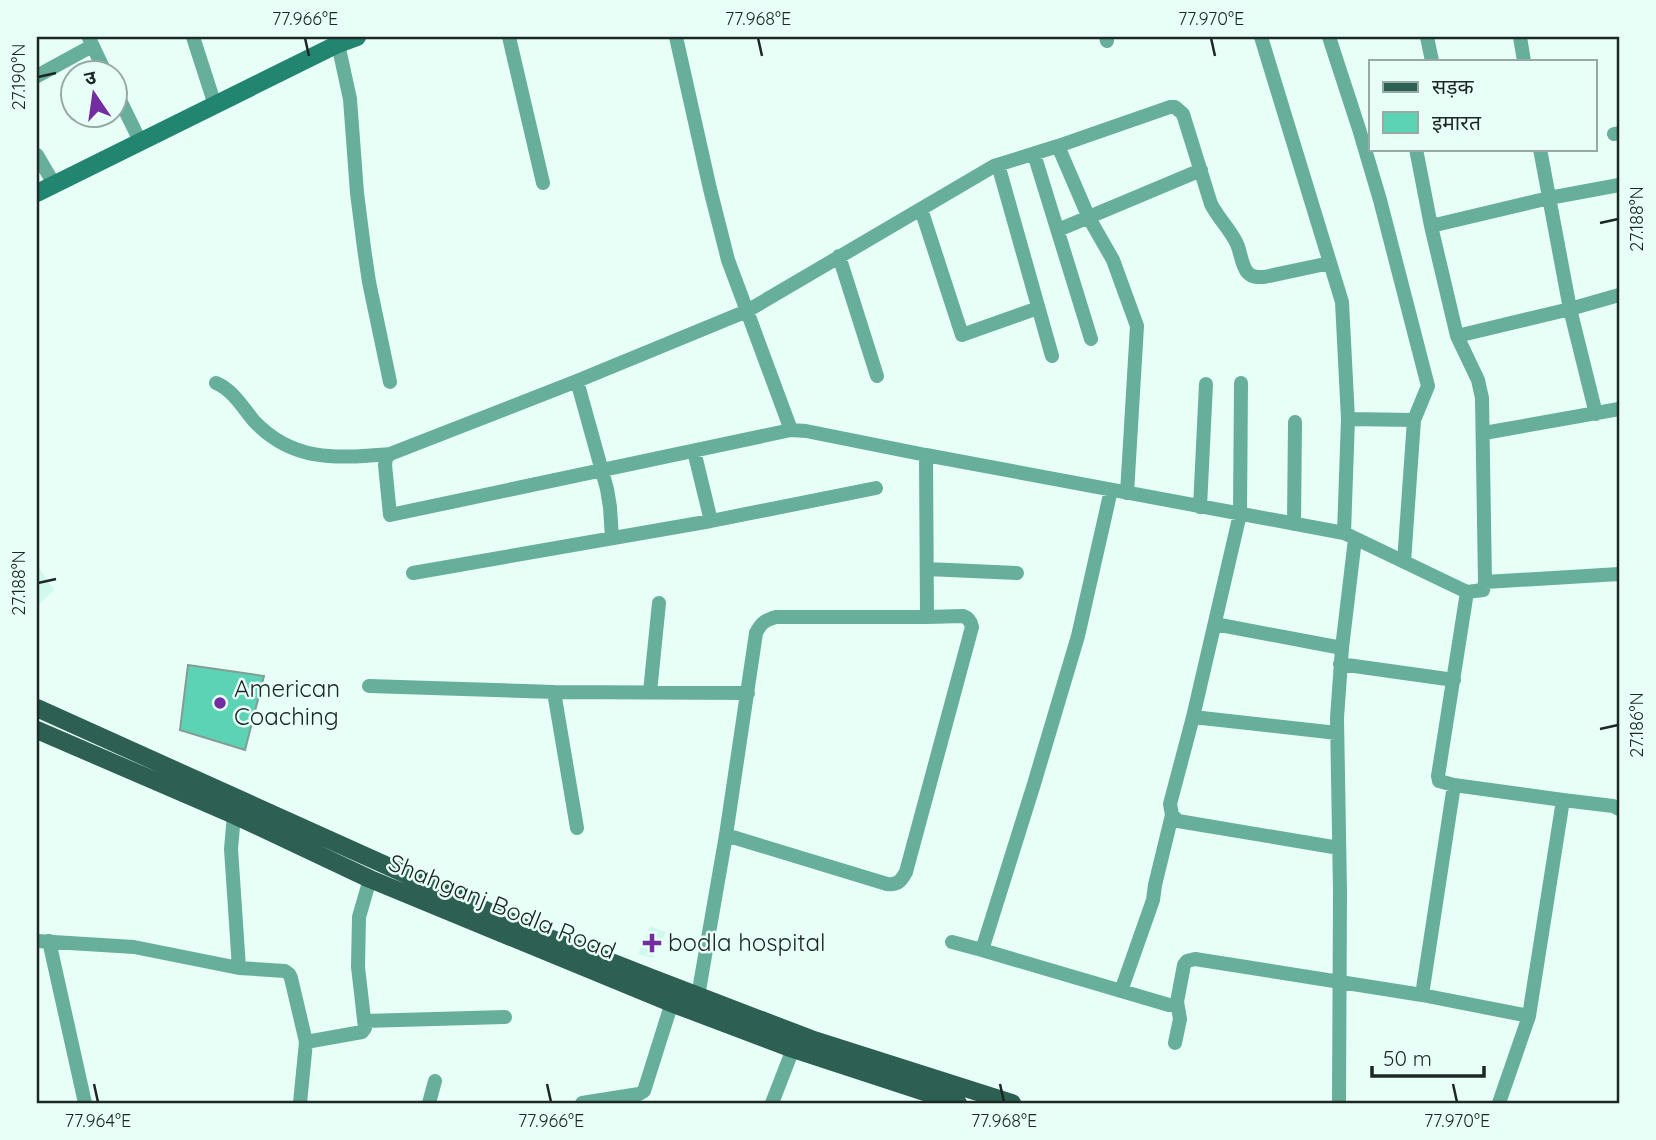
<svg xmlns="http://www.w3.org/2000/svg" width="1656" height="1140" font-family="Quicksand,'Noto Sans Devanagari',sans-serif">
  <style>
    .built { fill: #d1f8ec }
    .building { fill: #5dd3b6; stroke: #829d95; stroke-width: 2 }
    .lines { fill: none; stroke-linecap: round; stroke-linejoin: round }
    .minor { stroke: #67af9b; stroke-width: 14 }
    .secondary { stroke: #228570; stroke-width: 18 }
    .primary { stroke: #2d6053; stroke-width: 18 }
    .ticks { fill: none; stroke: #1d2825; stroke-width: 2.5 }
    .poi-dot { fill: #732da1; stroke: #e8fff8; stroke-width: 2.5 }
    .labels { text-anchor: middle; stroke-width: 5; stroke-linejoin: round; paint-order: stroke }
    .poi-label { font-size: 24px; fill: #1d2825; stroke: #e8fff8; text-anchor: start }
    .street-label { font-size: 24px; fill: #1d2825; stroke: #e8fff8 }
    .neatline { fill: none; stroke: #1d2825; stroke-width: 2.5 }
    .ticks-label { font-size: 18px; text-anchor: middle; fill: #1d2825 }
  </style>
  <rect width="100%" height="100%" fill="#e8fff8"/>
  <path class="built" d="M37,565L54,590L37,606Z
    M650,926L666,932L653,958L638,954Z"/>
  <path class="building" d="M188,665L264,676L245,750L180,730Z"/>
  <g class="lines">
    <path class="minor" d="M193,37L215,105
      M335,37L338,44L350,99L357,193L364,248L369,282L390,382
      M509,37L543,183
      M676,37L710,189L728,260L747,311L577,381L390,454L386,458L385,465L390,515L791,430L806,431L926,455L927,617H776C765,620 761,623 756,633L726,835L698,996L695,1003
      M1106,37L1107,41
      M1261,37L1342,302L1348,419L1344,533
      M1329,37L1359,129L1380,200L1428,386L1414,420L1404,562
      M1427,37L1432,61
      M1520,37L1524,61
      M89,38L106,74
      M37,76L92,46
      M116,92L140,141
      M1614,134L1619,133
      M1058,146L1089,218L1113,260L1137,326L1127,493
      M1416,149L1431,226
      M1540,149L1570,309L1619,295
      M1034,154L1091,339
      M37,155L54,184
      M994,166L1058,146L1170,107H1175L1183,114L1211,204C1218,218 1229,228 1236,242C1241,251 1241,266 1248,273C1253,278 1258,277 1264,277L1330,263
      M921,209L962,335L1038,308
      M1058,230L1201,170
      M839,256L877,376
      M1457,336L1478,380L1482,398L1485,582L1483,590L1467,592
      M577,381L607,489L610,507L612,538
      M216,383C233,390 243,408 254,421C294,463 338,458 390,454
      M1596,414L1570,309L1457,336L1431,226L1549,198L1619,185
      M1348,419L1414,420
      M791,430L747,311L994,166L999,168L1052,356
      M1484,433L1619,409
      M694,451L711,521
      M926,455L1344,533L1467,592L1438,776L1439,781L1454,785L1422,995
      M1200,507L1206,384
      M1294,524L1295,422
      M927,569L1017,573
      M413,573L711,521L876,488
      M1485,582L1619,574
      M1215,624L1342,648
      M1340,664L1454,680
      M369,686L554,692
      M650,692L659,603
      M1193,717L1337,733
      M1454,785L1563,800L1529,1016
      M1563,800L1613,806L1619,809
      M234,815L231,849L239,968
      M1172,815L1178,821L1339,848
      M577,828L554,692L748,693
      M726,835L887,884C898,885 901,881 906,872L972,627C971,622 969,618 963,616L927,617
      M37,941L134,947L239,968L285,971L289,974L291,978L306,1042L362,1032L365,1028L358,967L359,917L370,879
      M49,941L85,1103
      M952,942L982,950L1169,1005H1174L1177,1002L1184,965L1187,961L1195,959L1422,995L1529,1016L1499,1103
      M982,950L1034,784L1078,636L1111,490
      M1121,991L1153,900L1155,885L1172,815L1170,804L1193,717L1240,514L1241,383
      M364,1021L505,1017
      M1175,1043L1180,1019L1177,1002
      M300,1103L306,1042
      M429,1103L435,1081
      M582,1103L639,1094L644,1091L674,996
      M772,1103L793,1049
      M1339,1103L1340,891L1337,718L1342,648L1355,539"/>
    <path class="secondary" d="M37,193L338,44L357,37"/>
    <path class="primary" d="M37,708L534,932L649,977L811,1039L1012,1103
      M37,730L234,815L370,879L671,1003L793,1049L958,1103"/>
  </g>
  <path class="ticks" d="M305,38L309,56M758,38L762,56M1211,38L1215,56M38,77L56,73M1600,223L1618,219M38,583L56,579M1600,729L1618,725M94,1084L98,1102M547,1084L551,1102M1000,1084L1004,1102M1453,1084L1457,1102"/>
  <g class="poi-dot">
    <circle cx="220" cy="703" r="7"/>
    <path d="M648.5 932.5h7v7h7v7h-7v7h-7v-7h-7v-7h7z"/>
  </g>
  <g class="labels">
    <g class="poi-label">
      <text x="234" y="697">American<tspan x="234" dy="28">Coaching</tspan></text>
      <text x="668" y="951">bodla hospital</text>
    </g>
    <g class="street-label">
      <text transform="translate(502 907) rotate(22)" y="8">Shahganj Bodla Road</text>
    </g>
  </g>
  <rect width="1656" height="1140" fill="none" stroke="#e8fff8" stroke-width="77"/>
  <rect x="1369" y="60" width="228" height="91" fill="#e8fff8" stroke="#97a9a4" stroke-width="2"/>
  <rect x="1383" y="82" width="35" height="10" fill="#2d6053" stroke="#97a9a4" stroke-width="2"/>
  <text x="1432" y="94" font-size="21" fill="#1d2825">सड़क</text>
  <rect x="1383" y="112" width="35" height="21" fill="#5dd3b6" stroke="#97a9a4" stroke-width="2"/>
  <text x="1432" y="130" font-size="21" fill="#1d2825">इमारत</text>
  <g transform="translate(94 94) rotate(347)"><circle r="33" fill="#e8fff8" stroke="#97a9a4" stroke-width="2"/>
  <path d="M0-5L12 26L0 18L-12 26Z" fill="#732da1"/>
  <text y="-10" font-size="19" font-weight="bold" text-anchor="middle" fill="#1d2825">उ</text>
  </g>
  <path d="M1372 1066v10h112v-10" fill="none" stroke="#1d2825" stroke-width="3.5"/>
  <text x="1383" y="1066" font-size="21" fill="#1d2825" stroke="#e8fff8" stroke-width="5" paint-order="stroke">50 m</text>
  <rect x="38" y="38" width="1580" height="1064" class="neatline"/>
  <g class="ticks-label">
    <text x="305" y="25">77.966°E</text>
    <text x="758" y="25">77.968°E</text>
    <text x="1211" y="25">77.970°E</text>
    <text transform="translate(19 77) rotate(-90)" y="6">27.190°N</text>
    <text transform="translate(1637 219) rotate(-90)" y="6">27.188°N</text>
    <text transform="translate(19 583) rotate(-90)" y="6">27.188°N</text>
    <text transform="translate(1637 725) rotate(-90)" y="6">27.186°N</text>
    <text x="98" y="1127">77.964°E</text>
    <text x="551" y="1127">77.966°E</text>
    <text x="1004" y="1127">77.968°E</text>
    <text x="1457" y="1127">77.970°E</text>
  </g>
</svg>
